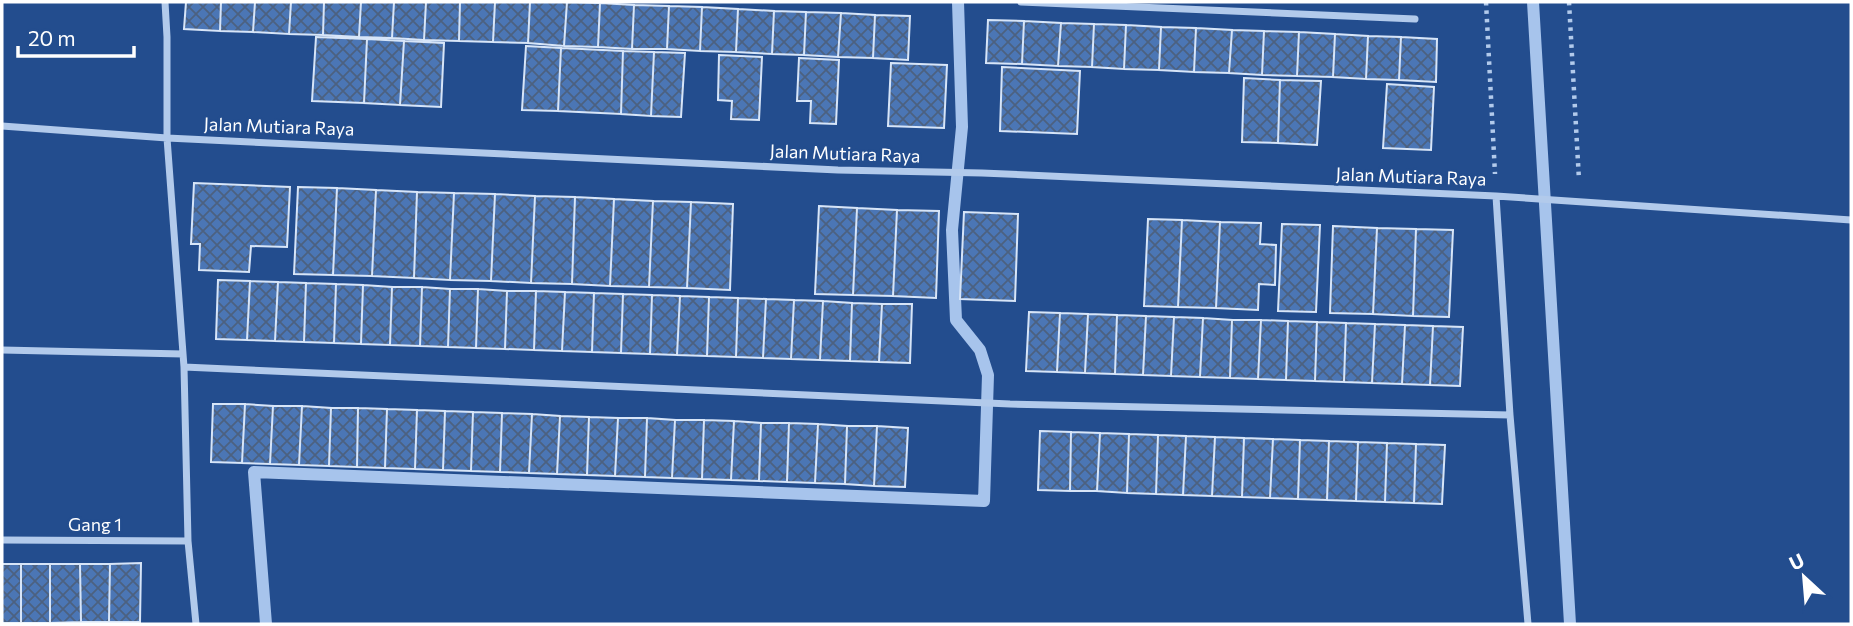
<svg xmlns="http://www.w3.org/2000/svg" width="1853" height="626" font-family="Commissioner,sans-serif">
  <style>
    .lines { fill: none; stroke-linecap: round; stroke-linejoin: round }
    .stream { stroke: #a7c4ec; stroke-width: 12 }
    .building { fill: url(#building-cross-hatch); stroke: #d7e5f8; stroke-width: 2 }
    .path { stroke: #b2caeb; stroke-width: 4.5; stroke-dasharray: 3.5 5; stroke-linecap: butt }
    .minor { stroke: #b2caeb; stroke-width: 7 }
    .labels { text-anchor: middle; stroke-width: 5; stroke-linejoin: round; paint-order: stroke }
    .street-label { font-size: 18px; fill: #fff; stroke: #234d8e }
  </style>
  <defs>
    <pattern id="building-cross-hatch" width="8" height="8" patternUnits="userSpaceOnUse" patternTransform="scale(1.75)"><rect width="8" height="8" fill="#4b76b5"/><path d="M0 0l8 8M0 8l8-8" fill="none" stroke="#4c6180"/></pattern>
  </defs>
  <rect width="100%" height="100%" fill="#234d8e"/>
  <g class="lines">
    <path class="stream" d="M1533,2L1570,624
      M266,624L254,472L984,501L988,375L980,350L956,320L952,230L962,127L958,2"/>
  </g>
  <path class="building" d="M186,2H221L220,31L184,29Z
    M221,2H255L253,32L220,31Z
    M255,2H291L289,34L253,32Z
    M291,2H324L323,35L289,34Z
    M324,2H361L359,37L323,35Z
    M361,2H394L392,38L359,37Z
    M394,2H426L424,40L392,38Z
    M426,2H460L459,41L424,40Z
    M460,2H495L493,42L459,41Z
    M495,2H530L528,43L493,42Z
    M530,2H567L564,46L528,43Z
    M567,2L600,3L598,47L564,46Z
    M600,3L634,5L632,49L598,47Z
    M634,5L669,6L667,49H632Z
    M669,6L702,7L700,51L667,49Z
    M702,7L738,9L736,52L700,51Z
    M738,9L774,11L772,54L736,52Z
    M774,11L806,12L804,55L772,54Z
    M806,12L841,13L838,57L804,55Z
    M841,13L875,15L873,58L838,57Z
    M875,15L910,16L908,60L873,58Z
    M988,20L1024,21L1022,64L986,63Z
    M1024,21L1061,23L1058,66L1022,64Z
    M1061,23L1094,24L1092,67L1058,66Z
    M1094,24L1126,25L1124,69L1092,67Z
    M1126,25L1161,27L1159,70L1124,69Z
    M1161,27L1196,28L1194,72L1159,70Z
    M1196,28L1232,30L1229,73L1194,72Z
    M1232,30L1264,31L1262,75L1229,73Z
    M1264,31L1299,32L1297,76L1262,75Z
    M1299,32L1335,34L1333,77L1297,76Z
    M1335,34L1368,36L1366,79L1333,77Z
    M1368,36L1401,37L1399,80L1366,79Z
    M316,37L367,39L364,103L312,101Z
    M1401,37L1437,39L1436,82L1399,80Z
    M367,39L404,41L400,105L364,103Z
    M404,41L444,43L441,107L400,105Z
    M526,46L561,48L558,111L522,110Z
    M561,48L623,51L621,114L558,111Z
    M623,51L654,52L651,116L621,114Z
    M654,52L685,53L681,117L651,116Z
    M719,55L762,57L759,120L731,119L732,101L718,100Z
    M799,58L839,60L836,124L810,123L811,101H797Z
    M891,63L947,65L944,128L888,126Z
    M1002,67L1080,71L1077,134L1000,131Z
    M1244,78L1280,80L1278,143L1242,142Z
    M1280,80L1321,81L1317,145L1278,143Z
    M1387,84L1434,87L1431,150L1383,148Z
    M194,183L290,187L287,247L251,246L249,272L199,270L200,244H191Z
    M298,187L337,188L333,275L294,274Z
    M337,188L376,190L372,276L333,275Z
    M376,190L417,192L414,278L372,276Z
    M417,192L454,193L450,280L414,278Z
    M454,193L495,194L491,281L450,280Z
    M495,194L535,196L531,283L491,281Z
    M535,196L575,197L572,284L531,283Z
    M575,197L614,199L610,286L572,284Z
    M614,199L653,201L649,287L610,286Z
    M653,201L691,202L687,288L649,287Z
    M691,202L733,204L730,290L687,288Z
    M819,206L857,208L853,295L815,294Z
    M857,208L897,210L893,296L853,295Z
    M897,210L939,211L936,298L893,296Z
    M964,212L1018,214L1015,301L960,299Z
    M1148,219L1182,220L1178,307L1144,306Z
    M1182,220L1220,222L1216,308L1178,307Z
    M1220,222L1261,223L1260,244L1276,245L1275,285L1259,284L1258,310L1216,308Z
    M1282,224L1320,225L1316,312L1278,311Z
    M1333,226L1377,228L1373,314L1330,313Z
    M1377,228L1416,229L1413,316L1373,314Z
    M1416,229L1453,230L1449,317L1413,316Z
    M218,280L250,281L247,340L216,339Z
    M250,281L278,282L275,341L247,340Z
    M278,282L306,283L304,342L275,341Z
    M306,283L336,284L334,343L304,342Z
    M336,284L363,285L361,344L334,343Z
    M363,285L392,287L390,345L361,344Z
    M392,287H422L420,346L390,345Z
    M422,287L450,289L448,347L420,346Z
    M450,289H478L476,348L448,347Z
    M478,289L507,291L505,349L476,348Z
    M507,291H536L534,350L505,349Z
    M536,291L565,292L562,351L534,350Z
    M565,292L594,293L592,352L562,351Z
    M594,293L623,294L621,353L592,352Z
    M623,294L652,295L650,354L621,353Z
    M652,295L680,296L677,355L650,354Z
    M680,296L709,297L707,356L677,355Z
    M709,297L738,298L736,357L707,356Z
    M738,298L766,299L763,358L736,357Z
    M766,299L794,300L791,359L763,358Z
    M794,300L823,301L820,360L791,359Z
    M823,301L852,303L850,361L820,360Z
    M852,303L882,304L879,362L850,361Z
    M882,304H912L910,363L879,362Z
    M1029,312L1060,313L1057,372L1026,371Z
    M1060,313L1088,314L1085,373L1057,372Z
    M1088,314L1117,315L1115,374L1085,373Z
    M1117,315L1146,316L1143,375L1115,374Z
    M1146,316L1174,317L1171,376L1143,375Z
    M1174,317L1203,318L1200,377L1171,376Z
    M1203,318L1232,320L1230,378L1200,377Z
    M1232,320H1261L1258,379L1230,378Z
    M1261,320L1288,321L1286,380L1258,379Z
    M1288,321L1317,322L1315,381L1286,380Z
    M1317,322L1346,323L1344,382L1315,381Z
    M1346,323L1375,324L1372,383L1344,382Z
    M1375,324L1405,325L1402,384L1372,383Z
    M1405,325L1433,326L1430,385L1402,384Z
    M1433,326L1463,327L1460,386L1430,385Z
    M213,404H245L242,463L211,462Z
    M245,404L273,406L270,464L242,463Z
    M273,406H302L299,465L270,464Z
    M302,406L331,408L329,466L299,465Z
    M331,408H358L357,467L329,466Z
    M358,408L387,409L385,468L357,467Z
    M387,409L417,410L415,469L385,468Z
    M417,410L445,411L443,470L415,469Z
    M445,411L473,412L471,471L443,470Z
    M473,412L502,413L500,472L471,471Z
    M502,413L532,414L529,473L500,472Z
    M532,414L560,416L557,474L529,473Z
    M560,416L589,417L587,475L557,474Z
    M589,417L618,418L615,476L587,475Z
    M618,418H647L645,477L615,476Z
    M647,418L675,420L672,478L645,477Z
    M675,420H704L702,479L672,478Z
    M704,420L734,421L731,480L702,479Z
    M734,421L761,423L759,481L731,480Z
    M761,423H789L787,482L759,481Z
    M789,423L818,424L815,483L787,482Z
    M818,424L847,426L845,484L815,483Z
    M847,426H877L874,486L845,484Z
    M877,426L908,428L905,487L874,486Z
    M1040,431L1071,432L1070,491L1038,490Z
    M1071,432L1100,433L1097,491H1070Z
    M1100,433L1129,434L1127,493L1097,491Z
    M1129,434L1158,435L1156,494L1127,493Z
    M1158,435L1186,436L1183,495L1156,494Z
    M1186,436L1215,437L1212,496L1183,495Z
    M1215,437L1244,438L1242,497L1212,496Z
    M1244,438L1273,439L1270,498L1242,497Z
    M1273,439L1300,440L1298,499L1270,498Z
    M1300,440L1329,441L1327,500L1298,499Z
    M1329,441L1358,442L1356,501L1327,500Z
    M1358,442L1387,443L1385,502L1356,501Z
    M1387,443L1416,444L1414,503L1385,502Z
    M1416,444L1445,445L1442,504L1414,503Z
    M141,563L140,622H109L110,564Z
    M2,564H21V623H2Z
    M21,564H50V623H21Z
    M50,564H80L81,622L50,623Z
    M80,564H110L109,622H81Z"/>
  <g class="lines">
    <path class="path" d="M1486,2L1495,174
      M1569,2L1579,180"/>
    <path class="minor" d="M165,2L167,37V138L184,367L188,541L196,624
      M1021,2L1415,19
      M2,126L167,138L838,170L982,173L1496,196L1851,220
      M1496,196L1510,415L1528,624
      M2,350L183,354
      M184,367L1010,404L1510,415
      M2,540L188,541"/>
  </g>
  <g class="labels">
    <g class="street-label">
      <text transform="translate(279 127) rotate(2)" y="6">Jalan Mutiara Raya</text>
      <text transform="translate(845 154) rotate(2)" y="6">Jalan Mutiara Raya</text>
      <text transform="translate(1411 177) rotate(2)" y="6">Jalan Mutiara Raya</text>
      <text x="95" y="531">Gang 1</text>
    </g>
  </g>
  <rect width="1853" height="626" fill="none" stroke="#ffffff" stroke-width="7"/>
  <g transform="translate(1804 577) rotate(334)" stroke="#234d8e" stroke-width="5" paint-order="stroke">
  <path d="M0-5L12 26L0 18L-12 26Z" fill="#ffffff"/>
  <text y="-10" font-size="19" font-weight="bold" text-anchor="middle" fill="#ffffff">U</text>
  </g>
  <path d="M18 46v10h116v-10" fill="none" stroke="#ffffff" stroke-width="3.5"/>
  <text x="28" y="46" font-size="21" fill="#ffffff" stroke="#234d8e" stroke-width="5" paint-order="stroke">20 m</text>
</svg>
